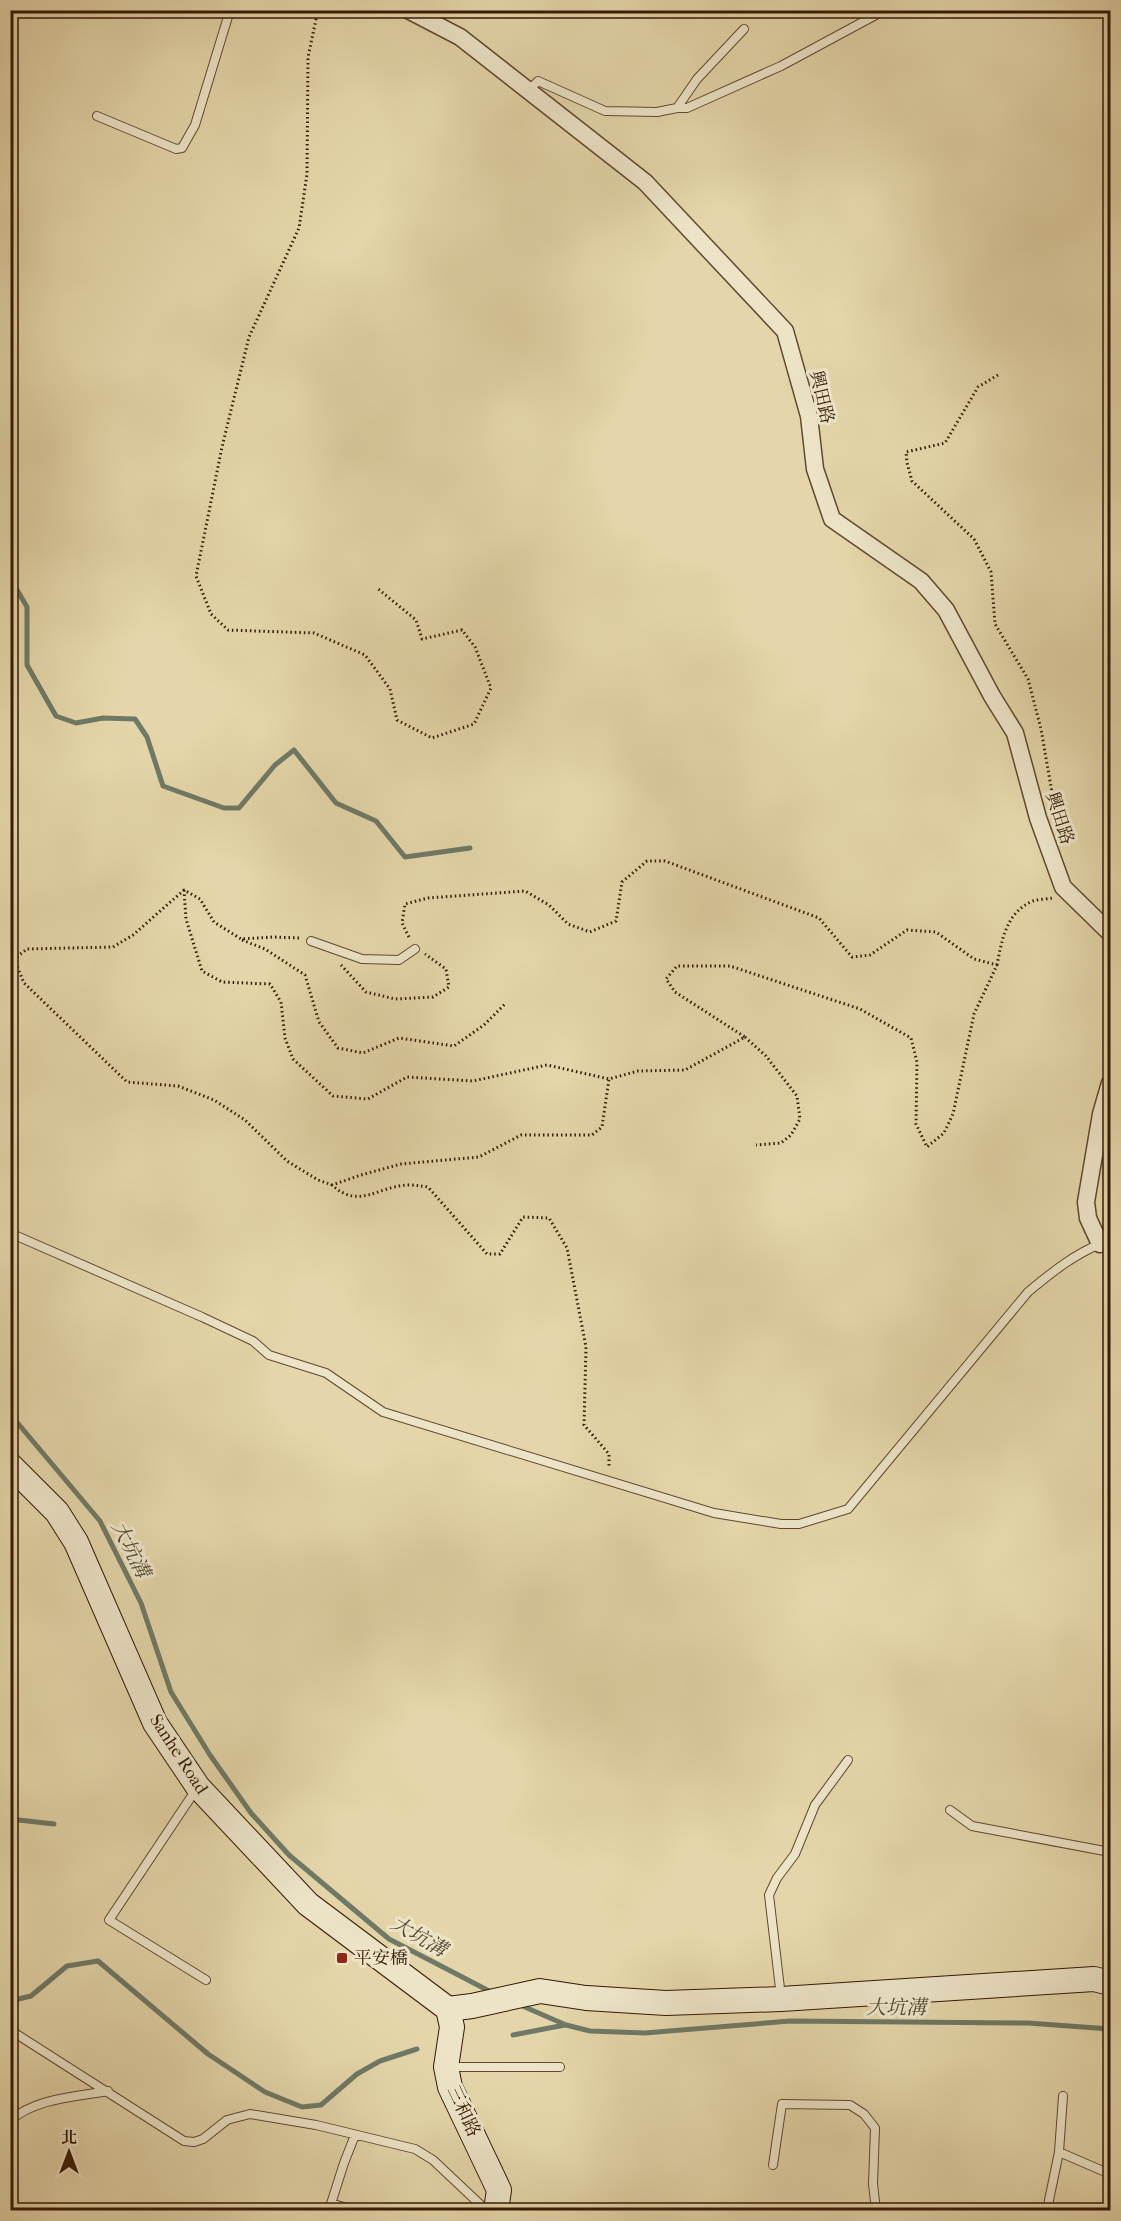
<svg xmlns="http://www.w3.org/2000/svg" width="1121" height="2221" font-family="'IM FELL French Canon','Noto Serif TC',serif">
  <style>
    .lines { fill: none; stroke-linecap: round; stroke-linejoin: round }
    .stream { stroke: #6f7965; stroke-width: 5 }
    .lane-casing { stroke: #61482e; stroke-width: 10 }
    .street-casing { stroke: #61482e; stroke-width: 19 }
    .secondary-casing { stroke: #351904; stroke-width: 26 }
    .path { stroke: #351904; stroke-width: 3; stroke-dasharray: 1.5 3; stroke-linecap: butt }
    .lane { stroke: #ede4c8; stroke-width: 8 }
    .street { stroke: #ede4c8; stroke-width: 16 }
    .secondary { stroke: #ede4c8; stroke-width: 24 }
    .poi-dot { fill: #8f2418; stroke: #ede4c8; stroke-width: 2 }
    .labels { text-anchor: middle; stroke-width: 6; stroke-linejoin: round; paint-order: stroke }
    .street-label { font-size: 18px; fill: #351904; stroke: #ede4c8 }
    .poi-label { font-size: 18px; fill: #351904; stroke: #ede4c8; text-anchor: start }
    .water-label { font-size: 20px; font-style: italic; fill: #524934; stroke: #ede4c8 }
  </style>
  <rect width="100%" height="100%" fill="#e4d6aa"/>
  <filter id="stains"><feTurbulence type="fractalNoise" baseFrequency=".00333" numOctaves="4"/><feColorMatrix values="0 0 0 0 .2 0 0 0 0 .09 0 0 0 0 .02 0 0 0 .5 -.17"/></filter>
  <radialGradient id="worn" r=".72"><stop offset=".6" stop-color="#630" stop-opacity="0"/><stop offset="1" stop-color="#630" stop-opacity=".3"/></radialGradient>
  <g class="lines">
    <path class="stream" d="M10,588H16L27,607V665L56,716L76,723L103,718L135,719L147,737L163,786L224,808H239L275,765L294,750L336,803L376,821L405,857L470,848
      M10,1414L100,1521L141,1603L171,1692L210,1755L251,1813L289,1855L389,1939L493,1993
      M10,1819L54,1824
      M10,2001L31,1996L67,1966L98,1961L208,2054L265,2092L302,2107L321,2105L357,2074L380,2061L417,2049
      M518,2004L566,2025L590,2031L645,2033L790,2021L1028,2023L1110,2029
      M513,2035L565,2025"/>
    <defs>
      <path id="lane" d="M528,91L538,81L605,111L657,112L677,108H687L781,66L885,10
        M677,108L697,79L744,29
        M97,116L176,149L182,148L195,125L230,10
        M311,941L362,959L399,960L415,949
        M10,1233L202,1317L253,1341L269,1355L326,1373L383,1412L714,1513L781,1524H799L848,1509L1028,1292C1051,1273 1073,1255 1100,1244
        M197,1788L109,1920L206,1980
        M950,1810L972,1826L1110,1852
        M781,1997L769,1895L777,1878L795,1854L815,1805L848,1760
        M10,2030L184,2141L194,2142L203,2139L227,2120L250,2114L316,2125L415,2149L433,2160L486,2210
        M447,2067H560
        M10,2121C35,2098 76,2097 108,2091
        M1059,2152L1110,2174
        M773,2165L782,2104L850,2105L864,2114L875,2128L873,2184L876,2210
        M331,2203L352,2210
        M329,2210L344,2163L355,2135
        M1047,2210L1059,2152L1063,2096"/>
      <path id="street" d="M408,10L460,37L645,182L785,331L809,416L815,469L832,519L921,581L946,610L992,696L1015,733L1038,818L1063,887L1110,933
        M1110,1083L1101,1114L1086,1202L1088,1218L1100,1244L1110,1241"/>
      <path id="secondary" d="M10,1465L57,1512L76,1542L155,1723L198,1787L308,1904L448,2009L452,2027L446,2067L450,2087L499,2190L496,2210
        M448,2009L472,2006L540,1991L586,1998L666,2003L781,1999L1094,1979L1110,1983"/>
    </defs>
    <use href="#lane" class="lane-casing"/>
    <use href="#street" class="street-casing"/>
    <use href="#secondary" class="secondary-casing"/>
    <path class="path" d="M318,10L308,57L307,174L299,228L249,337L222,447L196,576L211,614L228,630L314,633L365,655L390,689L397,720L432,738L474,724L491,688L475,647L462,630L422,639L416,620L377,588
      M998,375L978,387L945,443L906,452L907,463L912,481L974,539L991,572L995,624L1028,679L1041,729L1055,810
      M184,890L186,919L202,971L222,982L270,984L281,1002L285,1038L293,1059L333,1096L368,1099L407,1077L473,1081L547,1065L609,1079
      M409,937L402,923L405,904L428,898L525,891L549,905L568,924L590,932L616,921L622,882L647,861H665L819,918L852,957L870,955L907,930L936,932L974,959L997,965L974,1014L953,1114L944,1133L927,1147L916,1124L917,1062L911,1038L860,1009L730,966H677L666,979L675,992L745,1037L685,1070L638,1071L609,1079L602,1127L592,1135H521L479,1157L401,1164L361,1175L332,1185C359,1210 378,1186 408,1185C415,1185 421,1186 428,1187L487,1254H500L523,1217L549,1218L567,1248L586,1347L584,1425L609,1454V1467
      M299,938L273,937L241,939L214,922L200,899L184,890L133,935L113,947L27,949L14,959L24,983L127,1082L178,1086L214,1100L245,1120L287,1161L318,1180L332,1185
      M242,940L265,949L305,975L319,1022L338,1048L363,1053L399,1038L454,1046L484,1025L505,1004
      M341,965L366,992L395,999L433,997L449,987L446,969L425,954
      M997,965C1002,940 1006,912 1033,901C1039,899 1047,899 1053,898
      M745,1037L766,1056L797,1096L800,1119L791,1135L781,1143L756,1145"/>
    <use href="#lane" class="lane"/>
    <use href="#street" class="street"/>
    <use href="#secondary" class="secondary"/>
  </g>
  <rect class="poi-dot" x="336" y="1952" width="12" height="12" rx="3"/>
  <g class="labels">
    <g class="street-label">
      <text transform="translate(822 397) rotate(77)" y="6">興田路</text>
      <text transform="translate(1060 818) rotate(72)" y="6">興田路</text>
      <text transform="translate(179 1754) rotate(57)" y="6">Sanhe Road</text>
      <text transform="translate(464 2111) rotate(65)" y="6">三和路</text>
    </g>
    <g class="poi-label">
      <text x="354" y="1964">平安橋</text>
    </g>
    <g class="water-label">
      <text transform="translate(131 1549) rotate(63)" y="7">大坑溝</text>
      <text transform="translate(419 1936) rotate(30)" y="7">大坑溝</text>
      <text x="896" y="2014">大坑溝</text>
    </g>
  </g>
  <rect width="1121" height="2221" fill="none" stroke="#e4d6aa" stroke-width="36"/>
  <rect x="12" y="12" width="1097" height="2197" fill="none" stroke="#351904" stroke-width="3"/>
  <rect x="18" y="18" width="1085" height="2185" fill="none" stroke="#351904" stroke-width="1.5"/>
  <g transform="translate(69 2152)" stroke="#ede4c8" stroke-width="4.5" paint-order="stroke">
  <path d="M0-4.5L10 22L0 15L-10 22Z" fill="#351904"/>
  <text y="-9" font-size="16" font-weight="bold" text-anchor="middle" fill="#351904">北</text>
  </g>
  <rect width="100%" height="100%" filter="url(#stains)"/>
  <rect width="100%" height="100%" fill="url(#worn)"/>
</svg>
